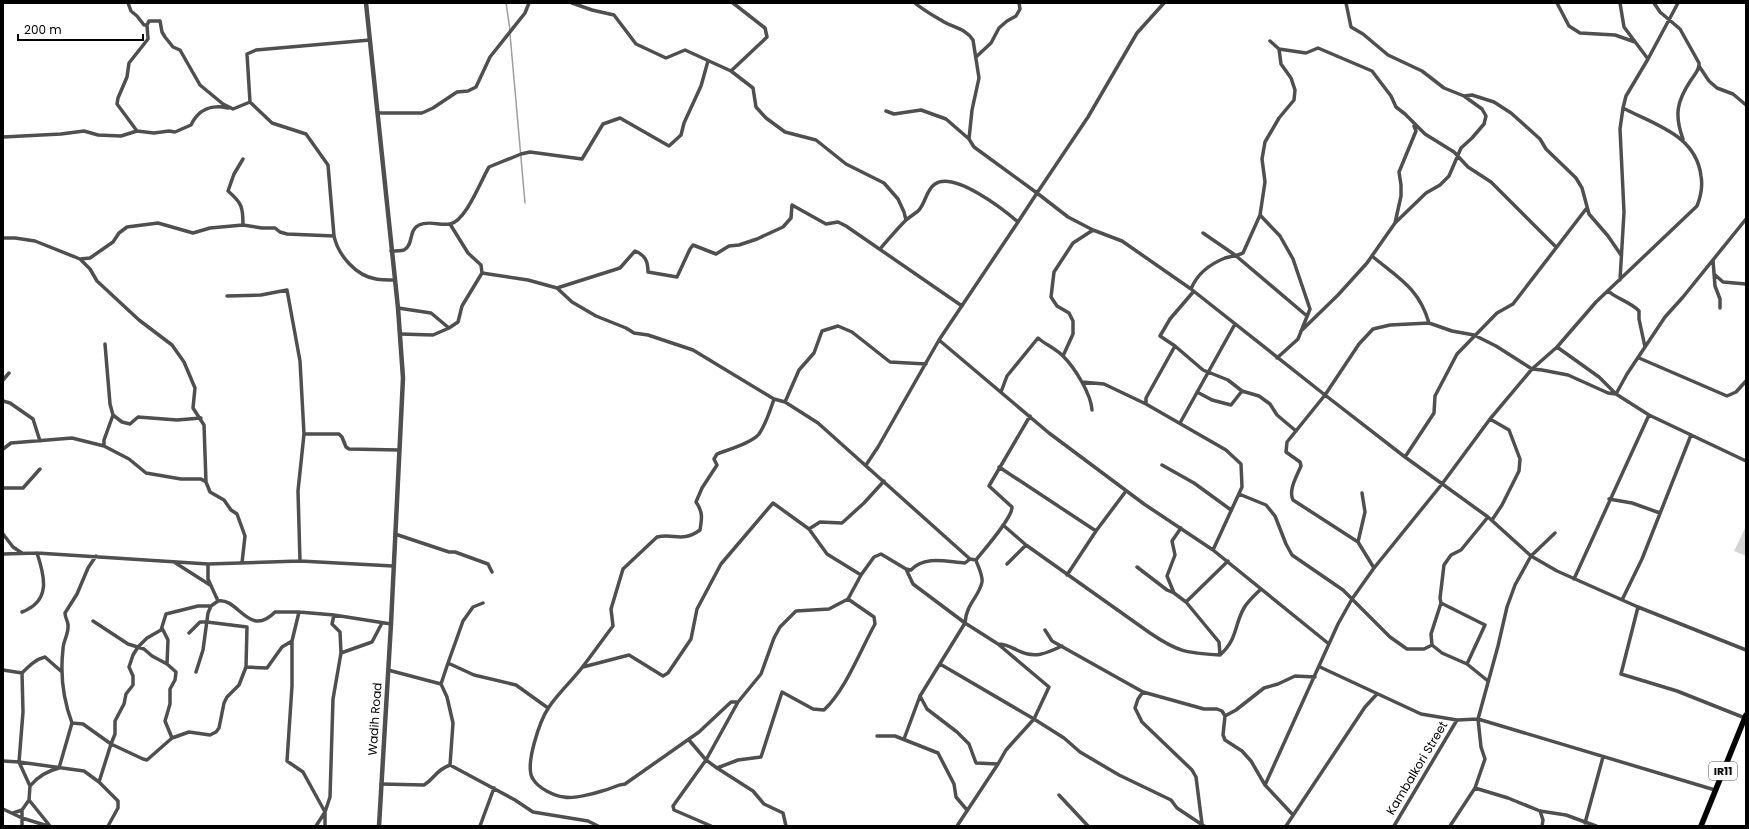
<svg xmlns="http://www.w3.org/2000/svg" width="1749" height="829" font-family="Poppins,sans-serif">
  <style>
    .green { fill: #d6d6d6 }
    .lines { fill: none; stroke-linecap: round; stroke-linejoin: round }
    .stream { stroke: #9d9d9d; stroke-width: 1.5 }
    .primary-casing { stroke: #dbdbdb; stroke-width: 6 }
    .minor { stroke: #4f4f4f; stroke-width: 3.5 }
    .tertiary { stroke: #4f4f4f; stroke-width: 4.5 }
    .primary { stroke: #000; stroke-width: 5.5 }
    .labels { text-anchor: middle; stroke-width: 3.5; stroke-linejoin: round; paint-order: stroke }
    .shield { fill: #fff; stroke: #4c4c4c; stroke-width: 1 }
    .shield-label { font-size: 11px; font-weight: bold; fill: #000 }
    .street-label { font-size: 12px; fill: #000; stroke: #fff }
  </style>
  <rect width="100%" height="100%" fill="#fff"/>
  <path class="green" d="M1746,526V556L1734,551Z"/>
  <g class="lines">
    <path class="stream" d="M506,3L510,30
      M510,34L525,203"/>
    <defs>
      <path id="primary" d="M1701,826L1746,715"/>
    </defs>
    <use href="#primary" class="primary-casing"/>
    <path class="minor" d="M128,3L131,11L137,16L144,25H147L149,21H160L162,32L165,37L173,47L180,50L200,85L223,104L233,109L250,102L272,123L306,134L328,165L334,236
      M572,3L592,10L614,15L636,44L666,58L685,50L731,71L753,88L756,107L766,118L785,132L816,140L846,164L884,183L898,199L904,212L906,220
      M915,3C923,10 934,16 944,22C955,28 966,29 973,40L979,78L972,110L969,139L974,147L1037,193L1088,117L1137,33L1164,3
      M1346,3L1351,27L1363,34L1388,55L1422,71L1444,88L1464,96L1482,109L1486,116L1484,124L1472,138L1461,148L1449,176L1440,185L1426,193L1395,223
      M1557,3L1569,26L1580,33L1615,35L1635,42
      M1620,3L1624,27L1648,59
      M1654,3L1660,12L1680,29L1699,63C1700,69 1695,74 1691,80C1677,101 1674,115 1683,139
      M1279,49L1306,53L1318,48L1372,71L1391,96L1396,107L1405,114L1425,134L1454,152L1468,167L1491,182L1556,247
      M976,57L991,43L999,28L1007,21L1016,16L1020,9L1019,3
      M1699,66L1709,81L1717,88L1733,94L1746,105
      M731,71L767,37L765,28L733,3
      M1464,96L1472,95L1494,102L1511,113L1540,139L1546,149L1576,178L1582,188L1589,214L1608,236L1621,255
      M250,102L247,54L256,50L370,40
      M886,111L894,114L921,110L946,119L969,139
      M378,113H422L433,108L457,92L468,91L476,87L490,57L525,13L529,3
      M137,131L120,108L117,104L118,98L127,77L129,63L148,39L147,25
      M3,137L61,134L84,131L98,135L121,136L137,131L154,133L169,131L175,132L191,125C198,110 211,104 228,108
      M1260,215L1280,236L1293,259L1310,309L1298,339L1277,358
      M1018,222L939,340L1049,433L1144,504L1213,550L1329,644
      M450,224L468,253L481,265L482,273
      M243,225C243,207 242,203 228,191L234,174L243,159
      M1203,233L1235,255L1307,316
      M3,238H15L35,241L80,259L90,258L113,242L119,233L127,227L158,223L193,233L210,228L243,225L262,228H275L280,232L287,234L334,236C338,255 356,276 376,279C382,280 389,280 395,280
      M880,249C888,240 896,230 905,221C909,217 915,214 919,210C926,202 926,190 935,184C954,171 1003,209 1018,222L1037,193L1068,217L1093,230L1122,241L1191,289L1325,395L1405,457L1488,517L1531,556L1557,571L1638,607L1746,650
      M391,251C395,251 400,251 404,250C414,245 408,230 419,225C429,220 440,226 450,224C466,221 481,180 489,167L521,154L530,152L582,159L603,124L620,118L669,146L681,135L684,123L701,86L708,61
      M1372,256C1398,278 1419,288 1429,323
      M80,259L90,269L97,281L139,320L172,345L184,362L195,388L193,408L204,425L206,482
      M1713,260L1715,286L1720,299V308
      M1714,274L1723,282L1746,284
      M1620,280L1624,212L1620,129L1623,108
      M557,288L620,268L635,251C645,255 648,261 648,272L677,277L690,249L693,245L716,254L729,246L739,245L757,239L783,227L791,218L792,205L826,224L838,222L846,226L962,306
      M1191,289C1197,274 1210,264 1225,258C1231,256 1237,256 1243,253L1260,215L1265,182L1262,159L1265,142L1279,118L1294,100L1295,90L1291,78L1281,64L1279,49L1270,41
      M1194,291L1170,319L1160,336L1175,346L1203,370L1228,380L1242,391L1231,405L1212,400L1197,392
      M1608,291C1617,299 1631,302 1639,311V319L1645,347
      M227,296L261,295L287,290L300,361L304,434L298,491L300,561
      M398,308L431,313L449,328L458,322L462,306L482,273L528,280L557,288L572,302L596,316L626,328L634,333L648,335L693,350L774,399L785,402L818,423L970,559L976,560C983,551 1013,517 1012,507L989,486L1030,416
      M1301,331L1338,295L1367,263L1395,223L1401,196V185L1399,172L1416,131L1414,126
      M400,334L433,335L449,328
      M1557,347L1599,377L1616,394L1627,374L1665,317L1683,297L1746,219
      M1063,356L1073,334V321L1069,313L1057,306L1051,297L1054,272L1073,243L1093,230
      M1639,358L1727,396L1736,392L1746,381
      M3,380L9,373
      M1082,382L1104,384L1146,404L1226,450L1241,464L1242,487L1213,550
      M1242,391L1259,396L1270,404L1277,415L1296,431
      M1001,392L1007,376L1038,338C1045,344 1056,349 1063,356C1075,368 1091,394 1092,410
      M774,399C770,411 766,424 759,434C752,443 727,450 717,454L714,459L717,465L702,488L696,502C703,512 702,518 700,530C682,543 674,533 657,537L623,569L611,609L613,626C603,639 594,652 584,665C573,680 559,692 549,707C540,720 524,766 533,779C538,788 554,796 564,797C573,799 593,794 602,791C612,789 615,785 625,784L699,732L731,702H738L761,674L774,638L780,627L796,611L829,609L848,599L861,575L874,557L881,554L906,569L911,570C925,555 947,562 965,563L970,559
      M3,401L10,403L33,419L40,441
      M785,402L799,370L814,353L822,331L838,326L852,332L890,362L926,364
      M1146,404V398L1175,346
      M113,415L122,422L130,424L138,417L177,420L201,418
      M1490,419L1509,430L1520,459L1519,471L1502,505L1492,520
      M1180,423L1235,324
      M304,434H339L342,437L346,447L349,449L399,450
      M104,446V440L113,415L110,404L105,344
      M3,449L11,443L72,438L104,446L129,459L146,473L181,479H201L206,482L210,492L224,500L231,510L237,514L245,536L242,563
      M1405,457L1434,413L1435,396L1457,354L1497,313L1513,304L1586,209
      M866,465L878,447L939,340
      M1162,465L1194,483L1231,510
      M999,467L1096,531
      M3,488H23L40,469
      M1239,494L1266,505L1275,516L1286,544L1292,555L1343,590L1390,637L1407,649H1424L1432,645
      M1609,499L1632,503L1660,513
      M1003,525L1026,545
      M1181,528L1172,541L1175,555L1167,576L1174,593L1186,602L1219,642L1220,655
      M809,529L820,522L842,523L864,503L884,481
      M3,534L13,547L22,553
      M395,534L449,552H455L488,564L492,572
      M1358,542L1365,512L1362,493
      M3,554L37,553L208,564L300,561L393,566
      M96,556L88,568L77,594L65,613C65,618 68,621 68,625C69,634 63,641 63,649C60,675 63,699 72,723L83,724L111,744L143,759L147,760L172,738L189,732L210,735L216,732L219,728L224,703L227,697L239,685L246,667L247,627L207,622H200L189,633
      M174,562L210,585
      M208,564V579L218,601C238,597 249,639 275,612H299L334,615L391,624
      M1007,564L1026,545L1150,633C1178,652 1186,653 1220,655C1238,639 1234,625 1244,608C1248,601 1255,595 1261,589
      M1137,567L1167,590L1174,593
      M1374,568L1358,542L1293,500C1288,490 1297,476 1301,466L1300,462L1286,452L1287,442L1325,395L1359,344L1373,329L1390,325L1429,323L1452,331L1474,335L1496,346L1532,369L1542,370L1568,375L1608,393L1616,394L1649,415L1746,461
      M906,569L913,584L965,623L998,644L1049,687L1034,719L1006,750L998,764L957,826
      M1067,575L1096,531L1126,491
      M1574,579L1649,415
      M1622,600L1642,559L1691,435
      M1186,602L1228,561
      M1441,603L1485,625L1467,664
      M1638,607L1621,674L1677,691L1745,718
      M22,612C51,601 45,577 37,553
      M299,612L292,641V686L287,761L303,772L325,812V826
      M93,621L128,644L144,649L152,656L167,664
      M162,628L168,640L167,664L176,672L175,680L170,689V704L165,721L172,738
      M1045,630L1052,641L1143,692L1204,709H1217L1222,711L1225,716L1223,735L1225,740L1242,751L1251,761L1265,785L1293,815
      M998,644C1007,644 1012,648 1019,651C1035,659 1047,653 1062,646
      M341,653L372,642L382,623
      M448,663L463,621L473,607L483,603
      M940,664L1034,719L1064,738L1080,752L1119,775L1171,800L1177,808L1204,826
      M246,667L267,668L282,647L292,641
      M583,667L629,655L663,676L668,673L691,639L697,609L721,564L773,503L809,529L827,554L861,575
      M1320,667L1421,714L1457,720L1478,719L1715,790
      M3,670L22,673
      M388,670L441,684
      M196,672L203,650L208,613L211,606L218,601
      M1488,681L1467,664L1442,653L1432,645L1431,634L1441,603L1440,598L1444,565L1451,555L1461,550L1488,517
      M1143,692L1138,699L1135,708L1142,722L1192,770L1196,777L1202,824
      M920,696L927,709L957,732L969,744L976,763L998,764
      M1225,716L1236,710L1264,688L1278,684L1295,676L1315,677
      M877,736H895L938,753L954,784L956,797L967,810
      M904,739L920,696L965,623C966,604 979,597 982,582C983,575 978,567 976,560
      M689,740L706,760L717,768L738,760L761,757L782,692L813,709L824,710C846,689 860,651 875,624L874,617L848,599
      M3,761L19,762L84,771L99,782L118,801V808L108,826
      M450,765L453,723L447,697L441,684L448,663L474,675L516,685L548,708
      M717,768L753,791L764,804L783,813L786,826
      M99,782L111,744L115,734V721L124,704L126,694L133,685V676L129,667L133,655L138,647L147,638L161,630L166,614L198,606H211
      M381,784L424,785C435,778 436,770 450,765L515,800L533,812L588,821L598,826
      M1265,785L1338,624L1352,599L1374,568L1442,484L1490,419L1532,369L1557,347L1596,302L1697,206C1701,196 1703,187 1701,176C1696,135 1655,125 1623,108L1626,96L1648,59L1678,3
      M30,786C38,776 47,771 59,768L72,723
      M1475,788L1508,798L1540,811L1566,815L1596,826
      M1059,795L1088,826
      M3,809L22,818L48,826
      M1540,811L1543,820L1542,826
      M13,813L22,810L29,800
      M1585,823L1603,757
      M22,826V810
      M50,826L29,800L30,786L19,762L23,712L22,673C29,666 36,659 45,657L62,672
      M316,826L325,812L330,797L333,699L341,653L340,632L332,624L334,615
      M480,826L494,788
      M711,826L674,810L673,806L706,760L738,702
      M1286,826L1365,707L1377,694
      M1394,826L1457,720
      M1450,826L1475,788L1485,759L1481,747L1478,719L1498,646L1507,607L1515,585L1531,556L1555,533"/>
    <path class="tertiary" d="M366,3L398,308L403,378L391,624L379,826"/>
    <use href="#primary" class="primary"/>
  </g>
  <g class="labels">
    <rect class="shield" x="1709" y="762" width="28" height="18" rx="3"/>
    <g class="shield-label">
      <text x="1723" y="775">IR11</text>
    </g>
    <g class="street-label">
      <text transform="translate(375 719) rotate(-86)" y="4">Wadih Road</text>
      <text transform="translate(1417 768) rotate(-59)" y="4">Kambalkori Street</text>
    </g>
  </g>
  <rect width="1749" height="829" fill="none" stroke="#000000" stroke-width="8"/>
  <path d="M18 34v6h125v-6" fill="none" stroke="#000000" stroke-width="2"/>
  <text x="24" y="34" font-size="12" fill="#000000" stroke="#ffffff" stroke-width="3" paint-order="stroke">200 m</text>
</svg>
